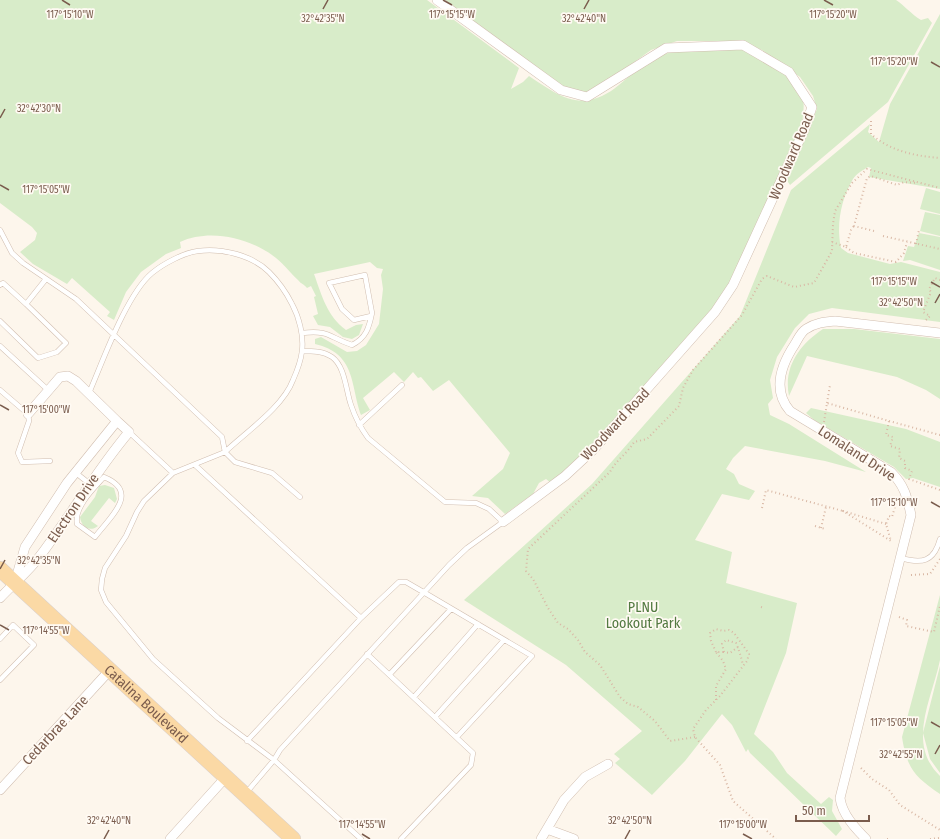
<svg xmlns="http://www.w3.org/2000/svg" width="940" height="839" font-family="'Fira Sans Condensed',sans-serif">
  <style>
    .green { fill: #d8ecc9 }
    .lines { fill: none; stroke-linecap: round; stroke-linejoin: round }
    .lane-casing { stroke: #d1beb0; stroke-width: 5.5 }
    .street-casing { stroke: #d1beb0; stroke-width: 10 }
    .primary-casing { stroke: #dad1cd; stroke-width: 16 }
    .path { stroke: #d9b8a5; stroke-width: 2; stroke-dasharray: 1 3; stroke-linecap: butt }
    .lane { stroke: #fff; stroke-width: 4.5 }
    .street { stroke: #fff; stroke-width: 9 }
    .primary { stroke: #fbd9a5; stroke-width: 15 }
    .ticks { fill: none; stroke: #7a5c4d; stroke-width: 1.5 }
    .labels { text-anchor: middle; stroke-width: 3.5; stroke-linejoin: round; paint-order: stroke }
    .street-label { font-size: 14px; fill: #7a5c4d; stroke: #fffaf3 }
    .park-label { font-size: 14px; fill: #537a41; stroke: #fffaf3 }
    .ticks-label { font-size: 10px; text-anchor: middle; fill: #7a5c4d; stroke: #fffaf3; stroke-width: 3.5; stroke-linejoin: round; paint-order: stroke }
  </style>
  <rect width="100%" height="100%" fill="#fdf6ec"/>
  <path class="green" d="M0,0H427L519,68L511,89L523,82L529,76C546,87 567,104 589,100C615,96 630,71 652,59C672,48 726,43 747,51C754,54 784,71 789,76C794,82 800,93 803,100C805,107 802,119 802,127L722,298L579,461L551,483L546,479L539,483L533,494L505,514L488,498L472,496L503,469L510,453L449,380L433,391L421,377L418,378L413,372L404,382L394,372L363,398L370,410L361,415C350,383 356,354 315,344V339L321,337L347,352L357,351L366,345L379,324L383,289L381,275L383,269L377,268L370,262L314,274C322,296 327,316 346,330L356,325L363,324L359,335L352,339L343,337L330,327L318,325L313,316L318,314L314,297L316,296L311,286L307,288C304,284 301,284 298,280C290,273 285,265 276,258C251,238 210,228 180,242L181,248L166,254L141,272L126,292L114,320L107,316L110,312L72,278L67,284L33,264L20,252L35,240L37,233L32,227L0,203Z
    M442,0H896C905,6 911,14 921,20L928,18L932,23L888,102L790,185L786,179L817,109L813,96L800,77L762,50L736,41H677L651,50L611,79L587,93L561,86Z
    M940,14V189L869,177L871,168L868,167C863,170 856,174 853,179C841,199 836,225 841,248L848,253L890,264L901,262L940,272V322L832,308L809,314L795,328L777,357L770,380L773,398L768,404L770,415L789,424L866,472L825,461L745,446L733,458L726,469L734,474L739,484L755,491L749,500L722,494L695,540L732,552L726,583L797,603L786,653L754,734L773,752L787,773L821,804L829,797L833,800L832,811L842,829L836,836L750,753L748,749L746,752L732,725L722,714L685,761L652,795L615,763L620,759L614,754L642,731L566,665L464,600L592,484L740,316L791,190L870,124L868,132L879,142L890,104Z
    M926,188L940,192V214L920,209Z
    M925,212L940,215V236L920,231Z
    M919,233L940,237V270L910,260L903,261L908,246L914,247Z
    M823,329H854L940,339V399L926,390L897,377L807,356L789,396C783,367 800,344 823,329Z
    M811,408L906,429L940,442V487L913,478L906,479L894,467L814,420L806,413Z
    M105,485L114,488L117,499L115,503L109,498L91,521L98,526C89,533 81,526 80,517L95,497L99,486Z
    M940,595C940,615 940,641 940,660C932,699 906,743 940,776V794C915,777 907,769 902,737Z
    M940,666V773L930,759L923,733Z"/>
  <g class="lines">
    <defs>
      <path id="lane" d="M0,230L12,253L23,263L76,299L222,437L225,452L173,473L144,501L137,512L126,536L105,568L102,579L101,590L106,602L153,659L218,718L274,760L361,839
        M0,285L3,283L26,304L46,279
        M0,321L38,358L57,352L66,343L26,304
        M302,333C330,330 328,337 352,345C366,338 369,328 372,313L365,275L329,283L342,309L354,320L371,316
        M0,346L48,390
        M0,390L28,414L29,421L18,453L22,462L50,461
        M89,393C103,361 126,295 152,273C163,264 183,253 198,251C222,248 252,255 269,272C278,281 286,292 292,304C299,317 304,336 302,351C301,360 297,371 293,380C283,407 246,432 225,452L235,462L272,473L300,497
        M359,425L402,385
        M129,432L173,473
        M195,465L361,618
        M76,473L90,484
        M104,477C141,492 110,517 95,537L77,524C74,507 94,488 104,477Z
        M901,558C922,564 934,562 940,539
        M0,639L13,625L34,645L0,680
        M367,654L473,753L471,765L401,839
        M390,674L451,609
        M414,697L478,624
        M435,717L504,640
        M247,741L361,618L399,582H406L425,593L532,656L457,737
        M246,793L274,760L280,750L449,565L467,548L503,522L489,509L476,503L445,502L368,438C360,427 355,417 351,405C346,391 345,366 332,357C323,351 312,351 302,351"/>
      <path id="street" d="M437,0L561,90L587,97L666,48L743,45L789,72L812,107L805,128L733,285L715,312L594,449L565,476L503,522
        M15,582L25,547L67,483L117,421L76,381L68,376L60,377L28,414
        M0,598C13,584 29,571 40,556C71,515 96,471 129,432L117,421
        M0,790L110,670
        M547,829L574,839
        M170,839L226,777
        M541,839L564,800L585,777L608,764
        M866,839C855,828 842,814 840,798L911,515C907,496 904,485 891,472L790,411C772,390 781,365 795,344C798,339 801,332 806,329C815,323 824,322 835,321L940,333"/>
      <g id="primary">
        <path id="s1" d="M0,569L293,839"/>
      </g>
    </defs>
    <use href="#lane" class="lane-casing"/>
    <use href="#street" class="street-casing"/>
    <use href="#primary" class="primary-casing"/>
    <path class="path" d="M871,121V134C890,151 915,156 940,158
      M874,231L854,226L867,178L871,176L897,185L904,182L917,183
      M883,236L940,249
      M832,242L846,247L851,230L854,226
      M916,244L919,230
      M846,247L854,253L896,262L904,253L907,242
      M926,320L930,316L923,312L931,292L929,289L935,278L940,280
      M827,403L830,385
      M889,421L940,435
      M824,422L827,403L889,421L886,435L893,437L890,446L900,449L899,458L905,461V468L912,471L909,479L940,490
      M762,508L766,490L843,511
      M886,524L843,511L891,541L886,524L889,516L892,517L897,500
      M815,526L825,529
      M821,528L826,507
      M911,575L930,574L940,559
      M761,607L764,608
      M899,617L907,620L906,626L934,632L940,606
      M738,647L730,653L724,652L722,644L726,640L736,643C739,650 741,657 743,665
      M716,652L711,641L710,633L716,629L723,631L729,630L734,633L749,654L747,661L720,696L706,710L693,729L695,737L720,765L733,801L776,839
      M716,700V686L726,669L723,661L716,652H724
      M695,737L670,741L655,721L638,707L628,704L620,697L600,665L585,652L578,640L568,629L558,623L548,608L533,579L526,571L528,549L610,472C616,460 627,454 634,442L647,439L679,406L683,388L693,370L742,315L762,279L767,276L794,287L814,283L832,251L833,224L835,211L852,183L867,169L940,188
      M861,768L872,779L889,790L900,805L940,830
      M887,839H888
      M930,839L940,838"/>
    <use href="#lane" class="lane"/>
    <use href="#street" class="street"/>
    <use href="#primary" class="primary"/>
  </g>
  <path class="ticks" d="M62,0L70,5M443,0L452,5M824,0L833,5M323,9L328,0M584,9L589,0M931,62L940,67M0,118L5,109M0,185L9,190M931,282L940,287M935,303L940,294M0,405L9,410M931,502L940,507M0,569L5,560M0,625L9,630M931,722L940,727M935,754L940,745M362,834L370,839M743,834L752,839M104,839L109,830M625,839L630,830"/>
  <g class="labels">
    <g class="street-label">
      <text transform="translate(791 156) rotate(-67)" y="5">Woodward Road</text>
      <text transform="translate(615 424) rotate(-47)" y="5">Woodward Road</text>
      <text transform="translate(857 453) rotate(33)" y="5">Lomaland Drive</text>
      <text transform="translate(73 508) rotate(-56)" y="5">Electron Drive</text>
      <text dy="5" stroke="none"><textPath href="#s1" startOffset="199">Catalina Boulevard</textPath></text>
      <text transform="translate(55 730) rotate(-47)" y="5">Cedarbrae Lane</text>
    </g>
    <g class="park-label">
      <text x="643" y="612">PLNU<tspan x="643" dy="16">Lookout Park</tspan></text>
    </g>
  </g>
  <g class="ticks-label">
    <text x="70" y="18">117°15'10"W</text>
    <text x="452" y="18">117°15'15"W</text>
    <text x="833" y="18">117°15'20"W</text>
    <text x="323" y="22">32°42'35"N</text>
    <text x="584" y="22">32°42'40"N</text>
    <text x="894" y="65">117°15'20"W</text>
    <text x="39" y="112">32°42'30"N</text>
    <text x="46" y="193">117°15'05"W</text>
    <text x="894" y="285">117°15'15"W</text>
    <text x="901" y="306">32°42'50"N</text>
    <text x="46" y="413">117°15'00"W</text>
    <text x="894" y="506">117°15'10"W</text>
    <text x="39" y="564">32°42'35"N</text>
    <text x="46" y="634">117°14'55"W</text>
    <text x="894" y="726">117°15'05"W</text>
    <text x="901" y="758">32°42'55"N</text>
    <text x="109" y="824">32°42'40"N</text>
    <text x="630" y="824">32°42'50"N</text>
    <text x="362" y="828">117°14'55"W</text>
    <text x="743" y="828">117°15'00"W</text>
  </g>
  <path d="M796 815v6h73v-6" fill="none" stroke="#7a5c4d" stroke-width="2"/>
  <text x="802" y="815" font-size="12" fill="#7a5c4d" stroke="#fffaf3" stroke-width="3" paint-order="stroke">50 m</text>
</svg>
